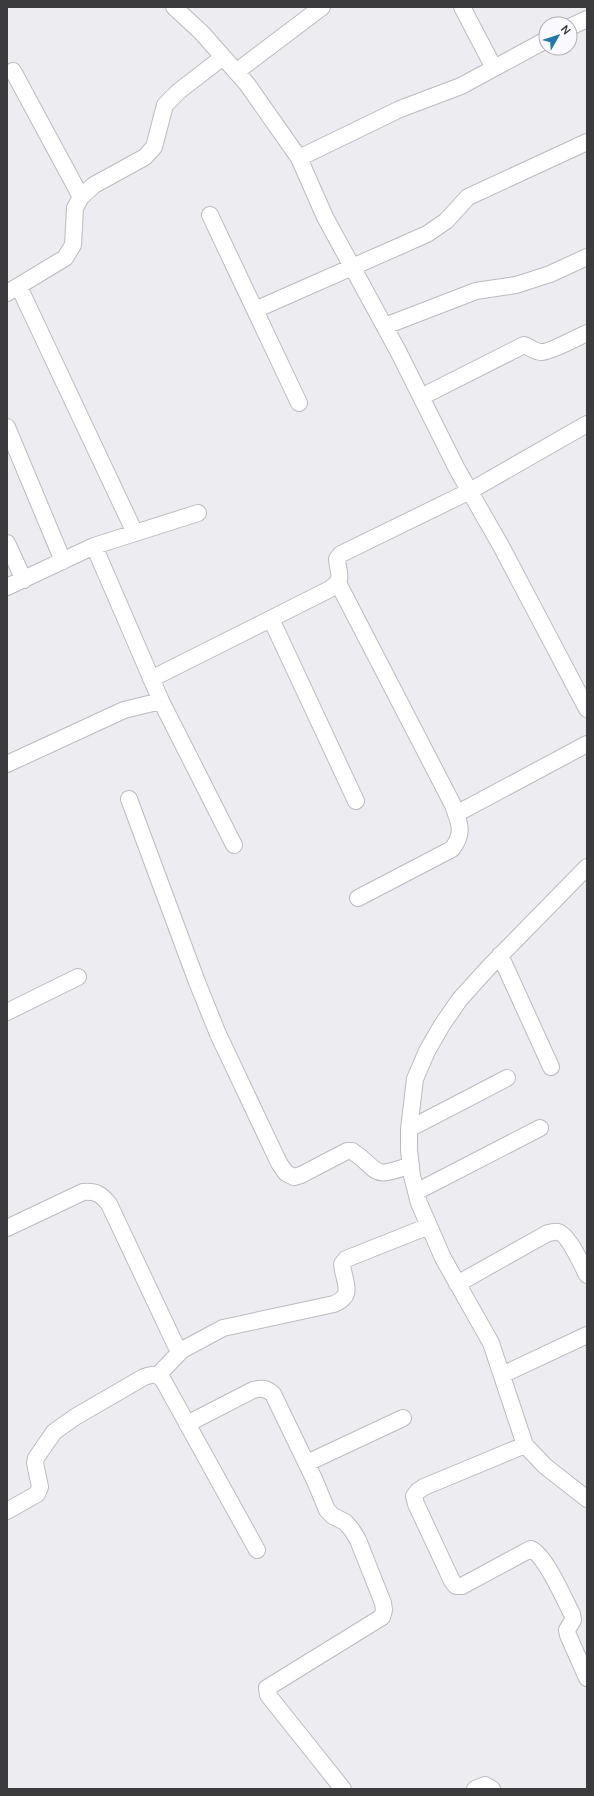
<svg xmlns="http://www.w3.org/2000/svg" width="594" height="1796" font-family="Manrope,sans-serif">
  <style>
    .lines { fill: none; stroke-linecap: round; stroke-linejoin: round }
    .minor-casing { stroke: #bbbbbf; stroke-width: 18 }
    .minor { stroke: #fff; stroke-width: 16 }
  </style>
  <rect width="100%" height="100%" fill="#ededf1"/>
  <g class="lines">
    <defs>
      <path id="minor" d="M174,7L202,33L247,84L299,158L325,217L398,351L457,469L501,546L587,709
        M462,7L494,68
        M570,27L587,19
        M13,71L81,197
        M236,72L322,7
        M299,158L400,109L461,86L546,40
        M210,215L299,403
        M19,287L135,533
        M7,293L65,258L73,245L75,208L81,197L94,185L145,157L154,147L165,105L179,91L223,57
        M255,310L427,234L446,221L468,197L587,142
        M385,326L476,291L516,285L550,274L587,257
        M421,397L524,345C530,347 535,352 541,352C548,353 578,337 587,333
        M7,427L63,561
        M7,543L24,580
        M94,546L161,701L234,845
        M338,583L453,805C459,823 465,832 452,849L358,898
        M7,587L94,546L198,513
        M271,619L356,801
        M151,679L330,589C345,578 338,575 337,559L341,554L470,491L587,424
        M7,764L124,710L161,701
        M129,799L197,982L218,1034L279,1163L286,1173L294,1177L301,1175L347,1151H352C382,1171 369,1180 411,1165
        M456,814L587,744
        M587,867L489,967L460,999L442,1025L427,1051L415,1079L409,1129V1150L412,1176L419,1203L443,1258L491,1343L525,1445L545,1466L587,1499
        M500,955L551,1067
        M7,1012L78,977
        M409,1129L507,1078
        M416,1192L540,1128
        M7,1228L83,1192C96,1191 101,1194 109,1204L176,1346L182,1350L223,1328L334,1304C355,1295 344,1283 342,1264L346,1259L429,1226
        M457,1284L548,1233C551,1233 555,1231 558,1232C568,1234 582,1265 587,1275
        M158,1375L182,1350
        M502,1375L587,1335
        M187,1424L253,1390C262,1388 266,1388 273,1394L315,1481L327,1510L333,1516L345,1522L352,1530L358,1540L383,1603L384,1610L382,1617L267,1688L268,1695L343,1789
        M525,1445L424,1487L418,1491L414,1496L416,1504L452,1581L456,1586H462L525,1552L531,1549C546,1556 564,1599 572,1614L573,1620L567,1630L568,1635L587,1678
        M307,1463L403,1418
        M7,1511L37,1494L40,1487L35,1463L36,1458L54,1432L75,1417L144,1377C153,1374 156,1373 163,1380L257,1550
        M475,1789L485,1785L492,1789"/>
    </defs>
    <use href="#minor" class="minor-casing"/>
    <use href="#minor" class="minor"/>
  </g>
  <rect width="594" height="1796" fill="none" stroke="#3b3b3d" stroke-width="16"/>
  <g transform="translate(558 36) rotate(51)"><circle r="19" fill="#fafafe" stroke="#aeaeb1"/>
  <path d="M0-3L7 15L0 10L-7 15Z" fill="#2178a7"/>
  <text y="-6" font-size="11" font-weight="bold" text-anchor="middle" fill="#3b3b3d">N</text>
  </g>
</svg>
